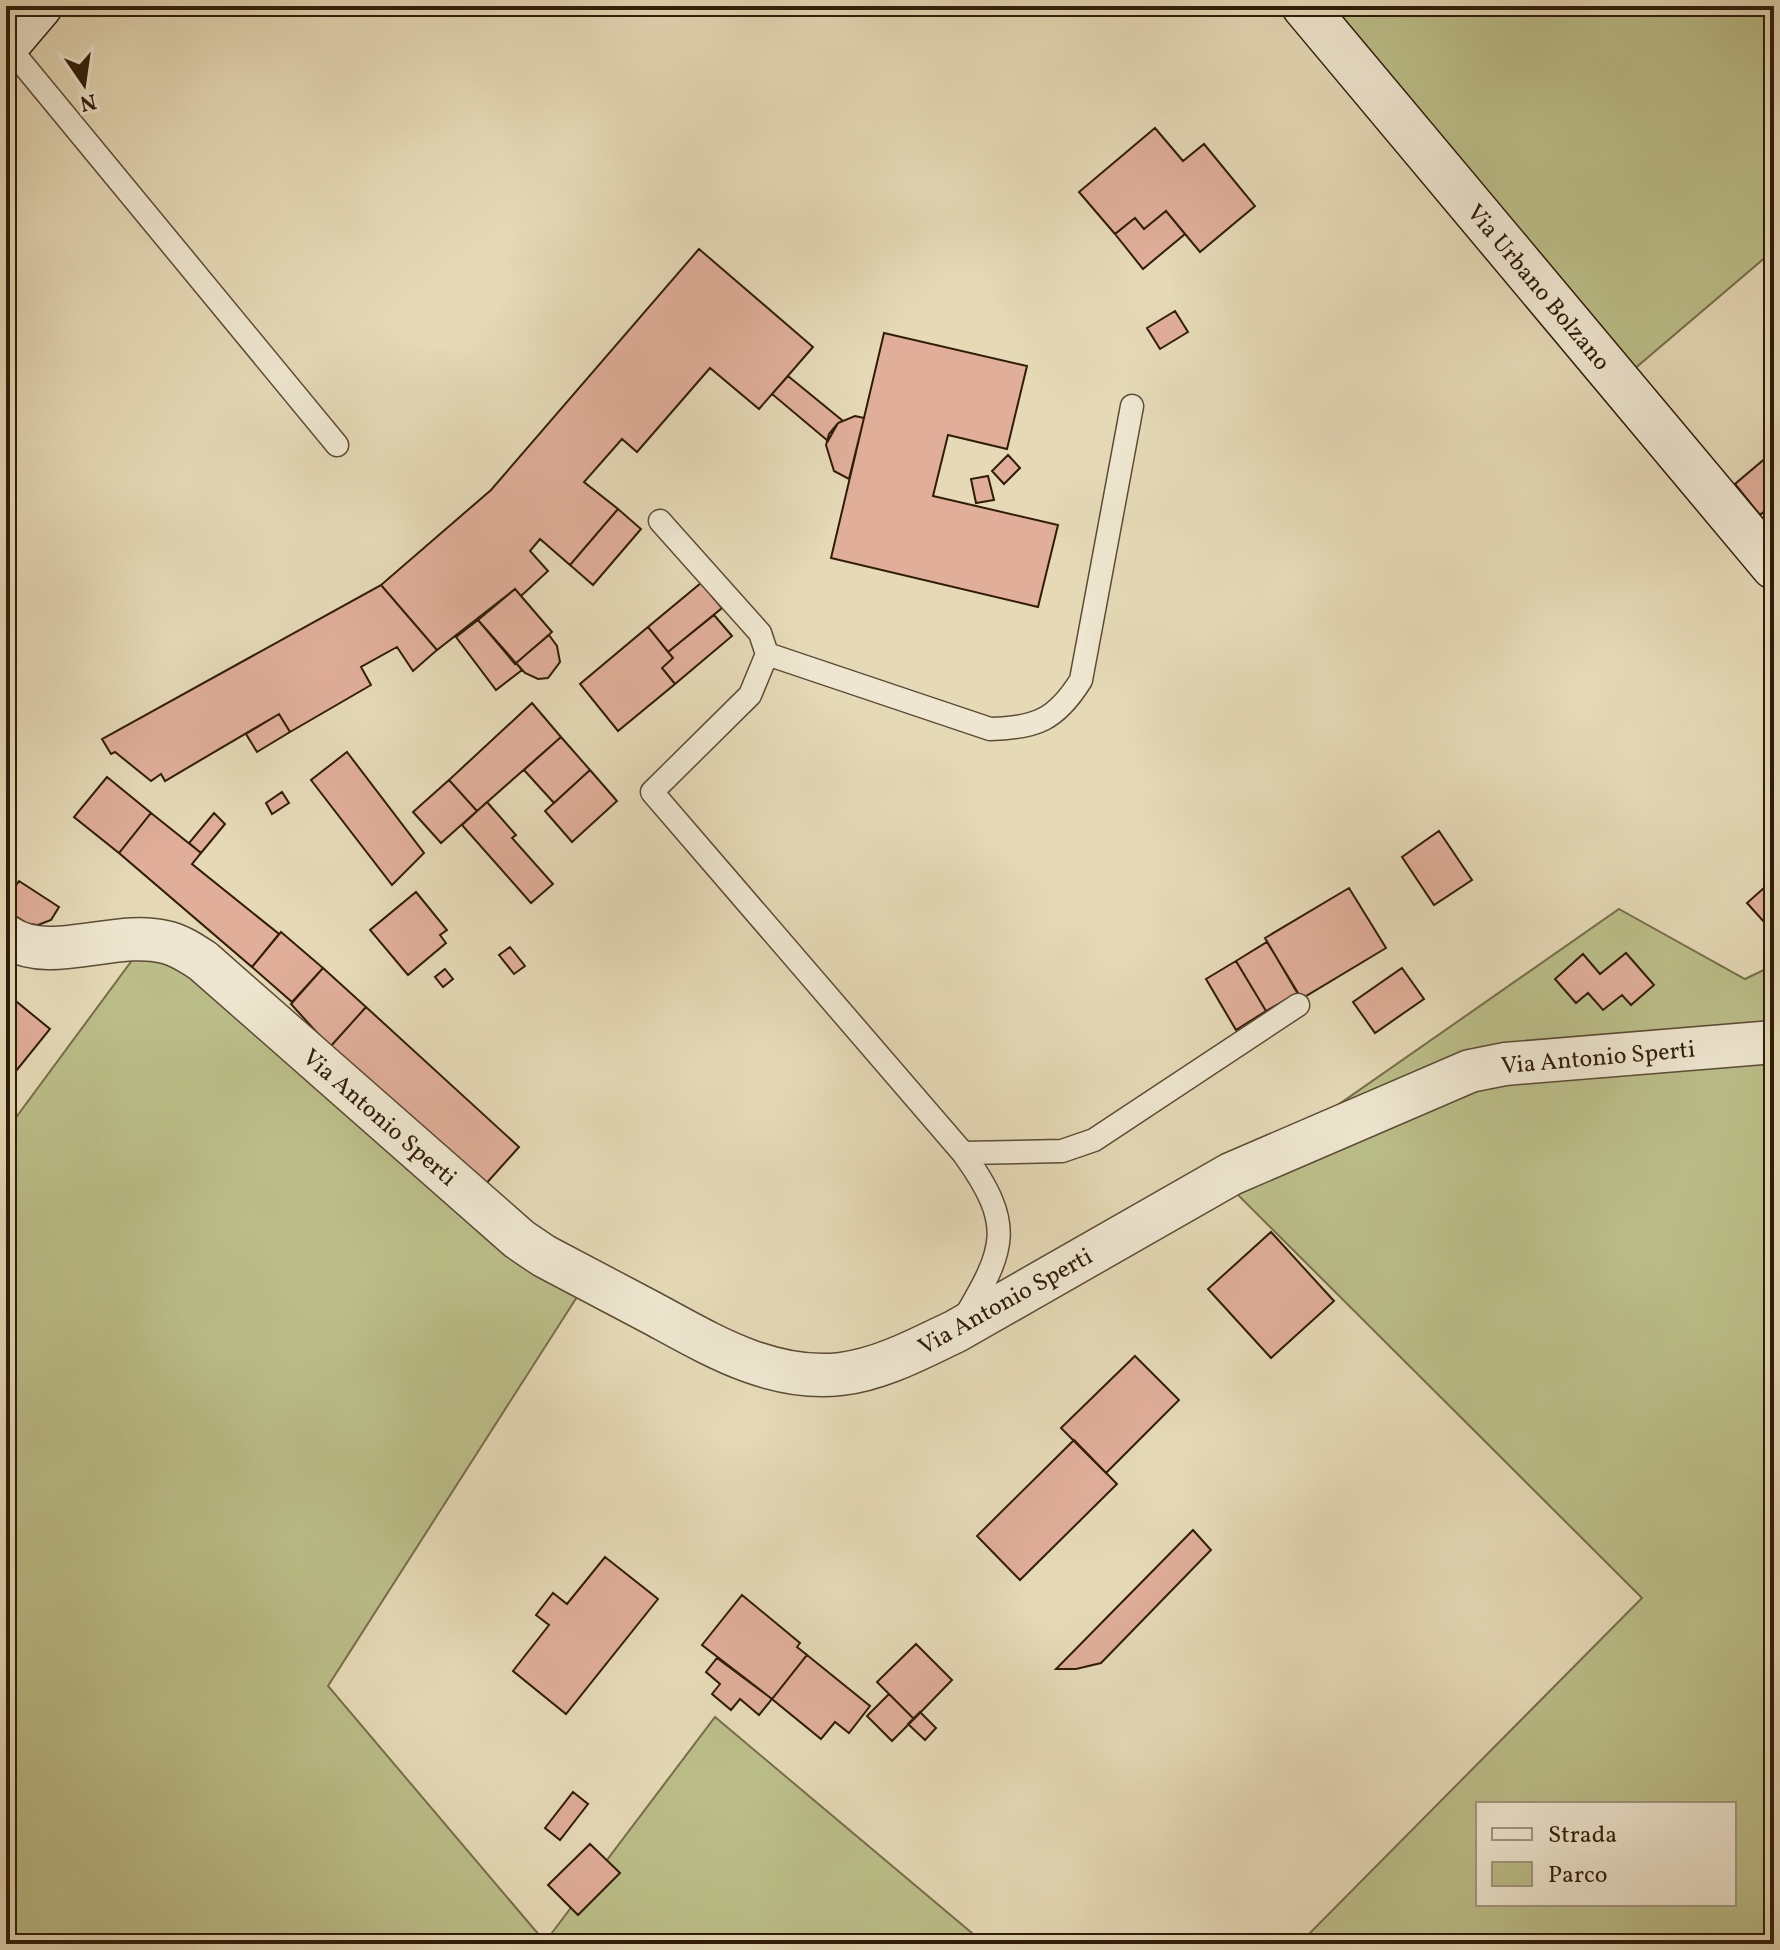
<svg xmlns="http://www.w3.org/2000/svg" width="1780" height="1950" font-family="Vollkorn,serif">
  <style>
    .green { fill: #bbbe89; stroke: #766e49; stroke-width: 2; fill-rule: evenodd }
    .building { fill: #e0ae99; stroke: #301d09; stroke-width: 2 }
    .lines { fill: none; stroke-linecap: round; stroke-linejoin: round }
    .lane-casing { stroke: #5d4c34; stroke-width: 25 }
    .street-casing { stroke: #5d4c34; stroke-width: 45 }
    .secondary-casing { stroke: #301d09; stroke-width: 47 }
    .lane { stroke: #eee6d0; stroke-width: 22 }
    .street { stroke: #eee6d0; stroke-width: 42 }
    .secondary { stroke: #eee6d0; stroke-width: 44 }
    .labels { text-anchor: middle; stroke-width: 8; stroke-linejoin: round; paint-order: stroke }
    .street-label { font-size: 24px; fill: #301d09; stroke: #eee6d0 }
  </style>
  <rect width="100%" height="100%" fill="#e5d9b6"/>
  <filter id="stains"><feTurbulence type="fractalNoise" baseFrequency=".0025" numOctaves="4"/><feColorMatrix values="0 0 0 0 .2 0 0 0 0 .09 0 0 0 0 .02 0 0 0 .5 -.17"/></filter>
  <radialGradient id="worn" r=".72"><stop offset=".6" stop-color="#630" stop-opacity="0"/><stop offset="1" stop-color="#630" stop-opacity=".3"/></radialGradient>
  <path class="green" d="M1286,6H1774V250L1606,393Z
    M1619,909L1745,979L1774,965V1944H1299L1642,1598L1226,1183ZM1478,1804H1734V1904H1478Z
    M133,959H178L584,1286L328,1686L545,1942L715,1717L985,1944H6V1131Z"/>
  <path class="building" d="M1155,128L1183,161L1204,144L1255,206L1200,252L1166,211L1144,229L1135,218L1115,234L1079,192Z
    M1166,211L1185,234L1143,269L1115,234L1135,218L1144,229Z
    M699,249L813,347L759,409L710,368L637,452L622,439L584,482L618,509L570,565L540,539L530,551L548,571L521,596L515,589L437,650L381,585L491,490Z
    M1175,311L1188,332L1160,349L1147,328Z
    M884,333L1027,366L1007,449L948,435L933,496L1058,525L1038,607L831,558Z
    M788,376L843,421L838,423L828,441L772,394Z
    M855,416L864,418L849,479L834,471L826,445L829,434L838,423Z
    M1774,451V503L1760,515L1735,484Z
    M1008,455L1020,468L1004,484L992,471Z
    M988,476L994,500L976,503L971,479Z
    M618,509L641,529L593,585L570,565Z
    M701,583L722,608L668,652L648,627Z
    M381,585L437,650L413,671L397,647L361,667L371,685L290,732L279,714L165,781L161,774L151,781L115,752L111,754L102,739Z
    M515,589L552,632L515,664L478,620Z
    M714,615L732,636L675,684L662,668L673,658L668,652Z
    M478,620L522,670L496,690L456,637Z
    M648,627L673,658L662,668L675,684L618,731L580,684Z
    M549,635L557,646L560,662L548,678L538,679L525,673L516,663Z
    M532,703L561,737L477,811L449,780Z
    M279,714L290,732L257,752L246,734Z
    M561,737L590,770L554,803L524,770Z
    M347,752L424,853L392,885L311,780Z
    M590,770L617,801L572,842L545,811Z
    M107,777L151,813L119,853L74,817Z
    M449,780L477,811L441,843L413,812Z
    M282,792L289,803L272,814L266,803Z
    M487,802L516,835L512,838L553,884L531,903L462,825Z
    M151,813L201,853L192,864L279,934L252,967L119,853Z
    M214,813L225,824L201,853L189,843Z
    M1439,831L1472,880L1434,905L1402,857Z
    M1774,879V933L1747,903Z
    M19,881L59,907L51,920L38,925L28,924L6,910V900Z
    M1349,888L1386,948L1301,999L1265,938Z
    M416,892L447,930L440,935L446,943L408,975L370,930Z
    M281,932L323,968L292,1002L252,967Z
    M1267,942L1298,993L1266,1011L1236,961Z
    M510,947L525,966L514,974L499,955Z
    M1626,953L1654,985L1631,1005L1622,995L1603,1010L1588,993L1576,1003L1555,979L1583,954L1600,974Z
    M1236,961L1266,1011L1236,1030L1206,979Z
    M323,968L366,1007L330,1047L291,1004Z
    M1402,968L1424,999L1375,1033L1353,1002Z
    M445,969L453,979L443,987L435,977Z
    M6,993L50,1029L12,1076L6,1071Z
    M366,1007L519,1147L483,1187L330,1047Z
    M1271,1232L1334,1301L1271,1358L1208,1289Z
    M1135,1356L1179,1400L1106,1473L1061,1428Z
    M1074,1440L1117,1484L1020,1580L977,1536Z
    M1193,1530L1211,1550L1101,1663L1076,1669H1056Z
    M605,1557L658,1599L566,1714L513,1671L549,1625L536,1615L553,1593L567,1604Z
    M742,1595L800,1643L797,1647L807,1655L772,1699L702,1645Z
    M916,1644L952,1680L914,1719L877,1682Z
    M807,1655L870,1706L849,1733L835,1722L821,1739L772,1699Z
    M717,1658L772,1699L759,1715L740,1699L731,1710L712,1694L720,1684L706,1672Z
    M889,1694L914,1719L892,1741L867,1716Z
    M920,1712L936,1728L925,1740L908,1724Z
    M573,1792L588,1804L560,1840L545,1828Z
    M590,1844L620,1873L578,1915L548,1885Z"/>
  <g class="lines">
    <defs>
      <path id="lane" d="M7,45L337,445
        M660,521L760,633L767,654L750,695L652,792L963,1153C1015,1225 1006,1248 963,1320
        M767,654L990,729C1036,728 1056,720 1081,680L1132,406
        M963,1153L1062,1151L1094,1140L1298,1005"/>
      <path id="street" d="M6,936C49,966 116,929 165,942C179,945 191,953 203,961L519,1239L544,1256C580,1275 616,1294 652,1313C711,1345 772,1382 841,1374C882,1369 920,1348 956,1331L1231,1174L1470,1071L1505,1064L1774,1042"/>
      <path id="secondary" d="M1304,6L1774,567
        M6,46L40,6"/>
    </defs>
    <use href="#lane" class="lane-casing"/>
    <use href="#street" class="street-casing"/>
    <use href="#secondary" class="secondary-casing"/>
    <use href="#lane" class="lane"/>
    <use href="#street" class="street"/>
    <use href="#secondary" class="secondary"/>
  </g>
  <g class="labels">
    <g class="street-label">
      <text transform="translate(1539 287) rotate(50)" y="8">Via Urbano Bolzano</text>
      <text transform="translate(1598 1057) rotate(-5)" y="8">Via Antonio Sperti</text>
      <text transform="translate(380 1117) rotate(41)" y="8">Via Antonio Sperti</text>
      <text transform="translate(1005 1301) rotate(-29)" y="8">Via Antonio Sperti</text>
    </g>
  </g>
  <rect width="1780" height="1950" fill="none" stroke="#e5d9b6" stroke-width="32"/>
  <rect x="8" y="8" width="1764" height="1934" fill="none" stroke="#301d09" stroke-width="4"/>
  <rect x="16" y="16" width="1748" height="1918" fill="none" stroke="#301d09" stroke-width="2"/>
  <rect x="1476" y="1802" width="260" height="104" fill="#eee6d0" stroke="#a29680" stroke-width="2"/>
  <rect x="1492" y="1828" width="40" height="12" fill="#eee6d0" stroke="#a29680" stroke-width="2"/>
  <text x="1548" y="1842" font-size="24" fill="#301d09">Strada</text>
  <rect x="1492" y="1862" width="40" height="24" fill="#bbbe89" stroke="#a29680" stroke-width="2"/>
  <text x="1548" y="1882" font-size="24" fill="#301d09">Parco</text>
  <g transform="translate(84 84) rotate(167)" stroke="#eee6d0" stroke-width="6" paint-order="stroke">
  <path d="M0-6L14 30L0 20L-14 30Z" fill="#301d09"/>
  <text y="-12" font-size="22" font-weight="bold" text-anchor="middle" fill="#301d09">N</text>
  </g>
  <rect width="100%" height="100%" filter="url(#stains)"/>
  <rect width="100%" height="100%" fill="url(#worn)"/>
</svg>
